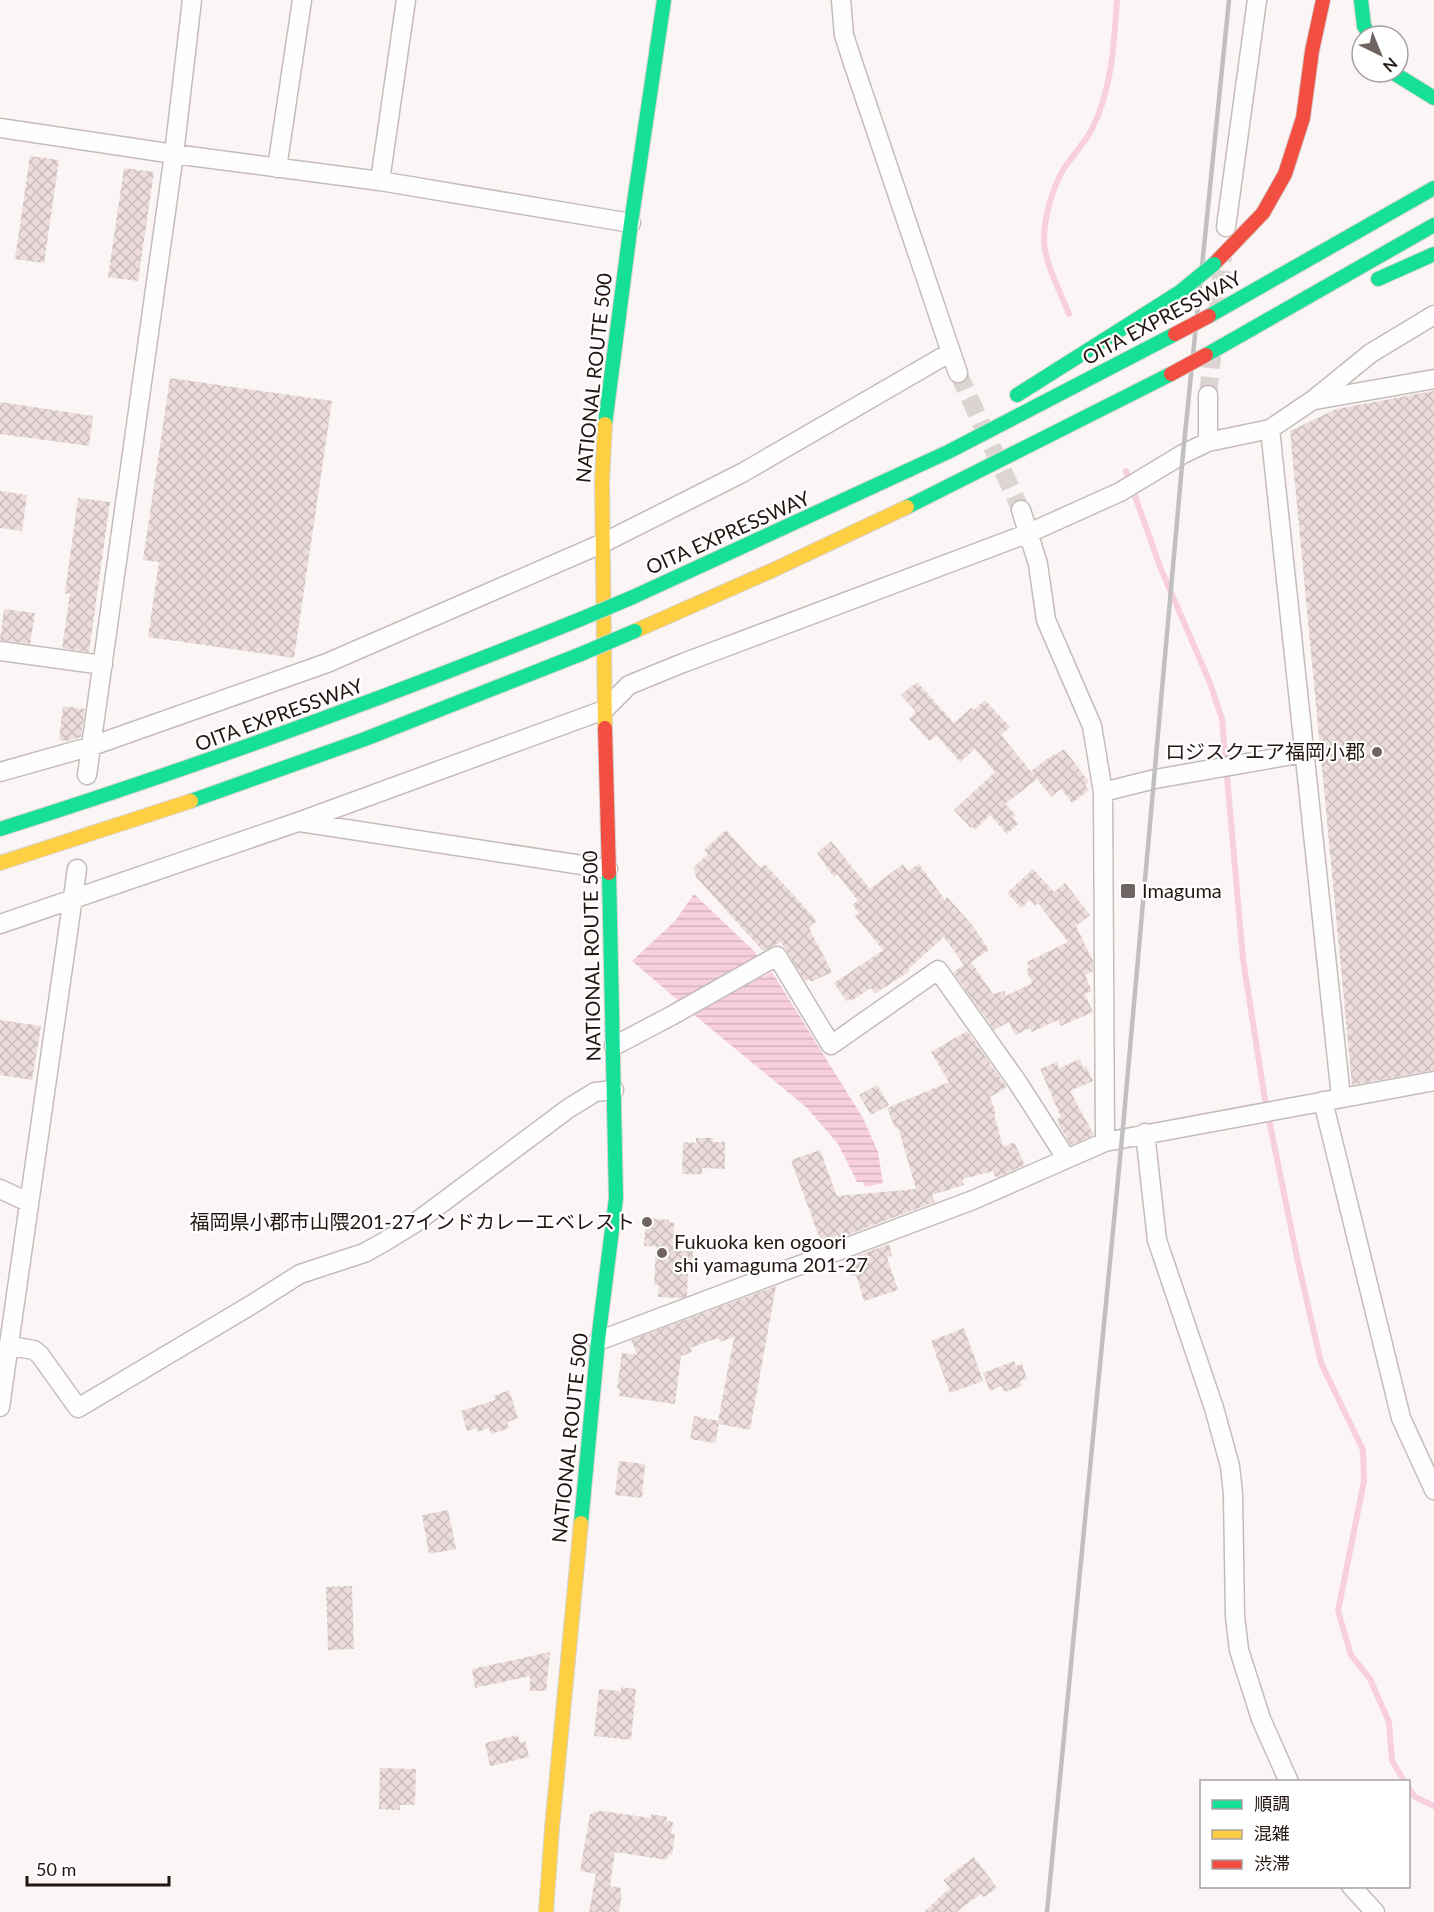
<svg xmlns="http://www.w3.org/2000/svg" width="1434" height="1912" font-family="Lato,'Noto Sans JP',sans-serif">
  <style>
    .water { fill: url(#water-rules) }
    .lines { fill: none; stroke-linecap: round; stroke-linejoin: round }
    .stream { stroke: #f8d0dd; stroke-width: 6 }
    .building { fill: url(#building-cross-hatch) }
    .street-tunnel { stroke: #dbd4d3; stroke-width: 18; stroke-dasharray: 18 9; stroke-linecap: butt }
    .street-casing { stroke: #c5bcba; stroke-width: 21 }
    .fast-casing { stroke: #d6d2d0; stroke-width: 16 }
    .slow-casing { stroke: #d6d2d0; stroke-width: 16 }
    .jam-casing { stroke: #d6d2d0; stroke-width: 16 }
    .street { stroke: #fefefe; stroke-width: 18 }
    .fast { stroke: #16e098; stroke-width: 14 }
    .slow { stroke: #ffcf43; stroke-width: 14 }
    .jam { stroke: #f24e42; stroke-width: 14 }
    .rail { stroke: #c2c0bf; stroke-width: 4.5 }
    .fast-bridge-casing { stroke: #d6d2d0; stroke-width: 16; stroke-linecap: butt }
    .jam-bridge-casing { stroke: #d6d2d0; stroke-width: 16; stroke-linecap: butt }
    .fast-bridge { stroke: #16e098; stroke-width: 14 }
    .jam-bridge { stroke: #f24e42; stroke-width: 14 }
    .poi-dot { fill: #6f6461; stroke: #fff; stroke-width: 2 }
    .labels { text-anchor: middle; stroke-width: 4.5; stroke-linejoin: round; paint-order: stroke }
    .street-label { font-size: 20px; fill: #231612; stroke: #fff }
    .poi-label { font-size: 20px; fill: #231612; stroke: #fff; text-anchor: end }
  </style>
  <defs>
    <pattern id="water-rules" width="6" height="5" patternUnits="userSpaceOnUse" patternTransform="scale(1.5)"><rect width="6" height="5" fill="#f8d0dd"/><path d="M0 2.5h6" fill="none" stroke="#d4b2bd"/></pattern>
    <pattern id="building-cross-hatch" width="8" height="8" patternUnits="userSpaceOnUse" patternTransform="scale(1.5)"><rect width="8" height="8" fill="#ecdcdc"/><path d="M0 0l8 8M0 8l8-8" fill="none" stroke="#cabcbc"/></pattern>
  </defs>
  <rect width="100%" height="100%" fill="#fbf6f5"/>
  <path class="water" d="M694,894L756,953L757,958L679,1001L632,961L675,921Z
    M772,972L863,1118L878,1152L883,1183L865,1187L863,1182H857L838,1144L807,1108L692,1013Z"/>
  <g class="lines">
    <path class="stream" d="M1069,314C1061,293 1044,262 1044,240C1044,218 1052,189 1063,170C1072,156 1084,144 1092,129C1112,89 1114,44 1117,0
      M1126,471L1161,569L1210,683L1222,719L1243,959L1265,1100L1298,1262L1321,1363L1363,1450L1364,1481L1338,1611L1351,1655L1370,1679L1389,1722L1392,1761L1405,1782
      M1408,1787L1415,1797L1434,1806"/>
  </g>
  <path class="building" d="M30,156L59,160L44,263L15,259Z
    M124,168L154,172L138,281L108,277Z
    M170,378L332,401L294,658L148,637L159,562L143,560Z
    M1434,391V1070L1352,1085L1290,431L1336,409Z
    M0,402L93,416L89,446L0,434Z
    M0,491L27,495L22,531L0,528Z
    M78,498L110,502L89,652L62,648L70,594L65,593Z
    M4,609L35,613L30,644L0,640Z
    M917,682L954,723L971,708L974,710L985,700L1010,727L1001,735L1037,779L1005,804L1016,815L1013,818L1018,824L1007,834L990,815L975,830L972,826L971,828L954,810L995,772L975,749L960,762L937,736L929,741L909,719L916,712L901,695Z
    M63,706L85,709L81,737L68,741L59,740Z
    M1064,749L1089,782L1085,785L1089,790L1072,803L1061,789L1051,797L1031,771L1054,754L1055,756Z
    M726,830L760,868L765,864L817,921L809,928L832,972L811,982L809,979L805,981L781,942L763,951L696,877L694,867L708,854L704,850Z
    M831,841L870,889L903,864L908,871L919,864L945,900L947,897L973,926L989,950L971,962L993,994L1004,991L1006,996L1032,983L1026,969L1029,968L1027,962L1068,942L1038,903L1035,906L1030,900L1021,908L1007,893L1033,869L1054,892L1065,883L1090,915L1076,926L1093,961V971L1085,975L1092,991L1085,994L1093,1012L1061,1026L1058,1020L1032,1032L1030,1028L1015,1035L1009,1022L994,1030L953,972L964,965L944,937L908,969L910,971L882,989L875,994L871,988L851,1001L849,999L846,1001L834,983L883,950L855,916L859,913L852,905L858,901L837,874L834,877L817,853Z
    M0,1020L41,1026L32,1080L0,1075Z
    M967,1031L1007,1087L990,1097L996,1113L994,1114L1003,1147L1014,1142L1025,1165L998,1177L995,1176L993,1171L963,1179L964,1185L932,1195L935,1202L839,1238L838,1236L821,1242L791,1160L820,1150L837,1196L916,1189L898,1127L895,1128L887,1108L949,1082L931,1052Z
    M1080,1059L1083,1067L1086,1066L1093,1081L1070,1091L1094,1135L1071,1145L1061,1129L1057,1119L1061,1117L1040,1069L1057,1062L1059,1068Z
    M877,1085L889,1105L871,1115L859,1095Z
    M696,1138H713V1142H725V1169L702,1168V1174H682L683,1142L696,1143Z
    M646,1218L669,1220V1222L674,1223L673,1251H693L692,1268H688L687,1296L681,1298L658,1297L659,1285H654L656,1246H644Z
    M889,1244L892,1256L887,1257L898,1290L864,1301L856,1275L852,1276L846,1260Z
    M776,1286L750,1430L719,1424L715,1443L690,1439L694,1416L718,1421L734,1337L720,1342L718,1338L690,1348L692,1352L681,1356L675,1404L619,1396L620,1389H617L622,1353L637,1355L631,1340Z
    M964,1328L983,1381L950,1393L931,1341Z
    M1014,1361L1016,1366L1022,1364L1027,1379L1020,1381L1022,1386L1004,1392L1002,1386L990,1391L983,1373Z
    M509,1390L518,1418L507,1422L509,1428L491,1434L489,1428L478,1432L477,1428L467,1431L461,1411L495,1400L494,1396Z
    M619,1461L645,1464L642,1498L615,1495Z
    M448,1510L456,1549L429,1554L422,1515Z
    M352,1586L354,1649L328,1650L326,1587Z
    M550,1652L546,1691H530V1676L475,1688L472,1669Z
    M621,1687L636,1689L631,1740L594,1736L599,1689L621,1691Z
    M518,1735L520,1743L525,1741L529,1757L490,1766L485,1743Z
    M380,1768L416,1769L415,1805H400V1810L379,1809Z
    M602,1811L650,1818L651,1814L667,1817L666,1821L673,1822L671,1834H675L672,1855L668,1854L667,1860L615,1852L610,1886L621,1888L620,1894H622L619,1912H589L596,1874L580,1871L590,1814H592L593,1812Z
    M974,1857L997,1888L984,1897L981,1894L956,1912H924L950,1888L943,1880Z"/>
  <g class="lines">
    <path class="street-tunnel" d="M1217,315L1223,256
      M958,373L1021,510
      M1208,395L1213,348"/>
    <defs>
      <path id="street" d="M841,0L844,35L852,60L958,373
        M0,128L174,154L380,181L631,223
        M277,168L302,0
        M380,181L406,0
        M1226,227L1257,0
        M1208,395V442
        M1315,400L1434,379
        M1270,429L1341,1097
        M1021,510L1038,564L1046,620L1092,726L1103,792L1105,1142
        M0,651L103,665
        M0,772L92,746L327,663L601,544L742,473L951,352
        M87,775L174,154L192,0
        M1103,792L1155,779L1304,753
        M300,822L608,869
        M0,924L298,822L604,710L629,685L683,663L1029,533L1120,492L1183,454L1208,442L1270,429L1313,400L1371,353L1434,315
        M614,1046L671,1016L777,956L831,1045L938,970L1018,1083L1066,1158
        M1323,1101L1401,1418L1434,1490
        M1145,1133L1157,1240L1214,1408L1230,1466L1233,1494L1235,1616L1239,1650L1261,1719L1289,1782
        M0,1189L28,1202
        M598,1341L973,1200L1105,1142L1434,1081
        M10,1346L34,1350L40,1355L78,1408L251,1305L300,1274L364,1253L384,1242L415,1223L569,1108L595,1092L614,1090
        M0,1407L77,869
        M1351,1886L1375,1912"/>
      <path id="fast" d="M1361,0L1364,26L1370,36
        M1392,72L1434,98
        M1378,279L1434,254
        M1209,316L1434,188
        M1206,355L1434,225
        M1017,395L1180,292
        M605,424L631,223L664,0
        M907,507L1171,374
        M633,597L948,452L1175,334
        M191,801L365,739L581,654
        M0,829C197,767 390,696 581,619
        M581,1523L598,1341L616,1198L609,873"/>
      <path id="slow" d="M635,631L771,571L907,507
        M605,728L602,481L605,424
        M0,863L191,801
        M546,1912L552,1828L581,1523"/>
      <path id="jam" d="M1214,264L1263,213L1285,174L1303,118L1312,51L1323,0
        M605,728L609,873"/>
    </defs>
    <use href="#street" class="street-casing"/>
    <use href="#fast" class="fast-casing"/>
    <use href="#slow" class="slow-casing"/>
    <use href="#jam" class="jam-casing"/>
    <use href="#street" class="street"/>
    <use href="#fast" class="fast"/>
    <use href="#slow" class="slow"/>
    <use href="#jam" class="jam"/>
    <path class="rail" d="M1047,1912L1122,1138L1183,454L1229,0"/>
    <defs>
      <path id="fast-bridge" d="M1180,292L1214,264
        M581,619L633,597
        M581,654L635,631"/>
      <path id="jam-bridge" d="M1175,334L1209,316
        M1171,374L1206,355"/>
    </defs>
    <use href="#fast-bridge" class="fast-bridge-casing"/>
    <use href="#jam-bridge" class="jam-bridge-casing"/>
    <use href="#fast-bridge" class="fast-bridge"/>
    <use href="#jam-bridge" class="jam-bridge"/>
  </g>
  <g class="poi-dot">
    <circle cx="1377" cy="752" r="6"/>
    <rect x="1120" y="883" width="16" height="16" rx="3"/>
    <circle cx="647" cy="1222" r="6"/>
    <circle cx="662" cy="1253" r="6"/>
  </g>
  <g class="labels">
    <g class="street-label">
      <text transform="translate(1162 318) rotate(-28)" y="7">OITA EXPRESSWAY</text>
      <text transform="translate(594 378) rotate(-84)" y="7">NATIONAL ROUTE 500</text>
      <text transform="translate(728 533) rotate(-24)" y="7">OITA EXPRESSWAY</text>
      <text transform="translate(279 715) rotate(-20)" y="7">OITA EXPRESSWAY</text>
      <text transform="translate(592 956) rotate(-91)" y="7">NATIONAL ROUTE 500</text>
      <text transform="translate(570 1438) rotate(-84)" y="7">NATIONAL ROUTE 500</text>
    </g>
    <g class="poi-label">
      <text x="1365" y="759">ロジスクエア福岡小郡</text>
      <text x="1142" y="898" text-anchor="start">Imaguma</text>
      <text x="635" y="1229">福岡県小郡市山隈201-27インドカレーエベレスト</text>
      <text x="674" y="1249" text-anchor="start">Fukuoka ken ogoori<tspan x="674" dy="23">shi yamaguma 201-27</tspan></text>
    </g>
  </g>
  <rect x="1200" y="1780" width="210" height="108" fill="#ffffff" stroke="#a7a2a0" stroke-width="1.5"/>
  <rect x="1212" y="1800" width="30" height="9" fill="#16e098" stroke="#a7a2a0" stroke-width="1.5"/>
  <text x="1254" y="1810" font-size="18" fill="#231612">順調</text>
  <rect x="1212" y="1830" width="30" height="9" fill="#ffcf43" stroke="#a7a2a0" stroke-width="1.5"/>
  <text x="1254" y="1840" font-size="18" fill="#231612">混雑</text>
  <rect x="1212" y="1860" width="30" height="9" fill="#f24e42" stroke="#a7a2a0" stroke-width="1.5"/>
  <text x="1254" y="1870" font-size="18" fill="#231612">渋滞</text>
  <g transform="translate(1380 54) rotate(137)"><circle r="28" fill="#ffffff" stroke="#a7a2a0" stroke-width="1.5"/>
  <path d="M0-4.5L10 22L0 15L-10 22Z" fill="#6f6461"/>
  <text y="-9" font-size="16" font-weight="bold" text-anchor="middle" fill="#231612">N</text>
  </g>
  <path d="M27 1876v9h142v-9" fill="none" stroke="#231612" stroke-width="3"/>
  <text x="36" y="1876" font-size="18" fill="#231612" stroke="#ffffff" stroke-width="4.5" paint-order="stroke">50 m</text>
</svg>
